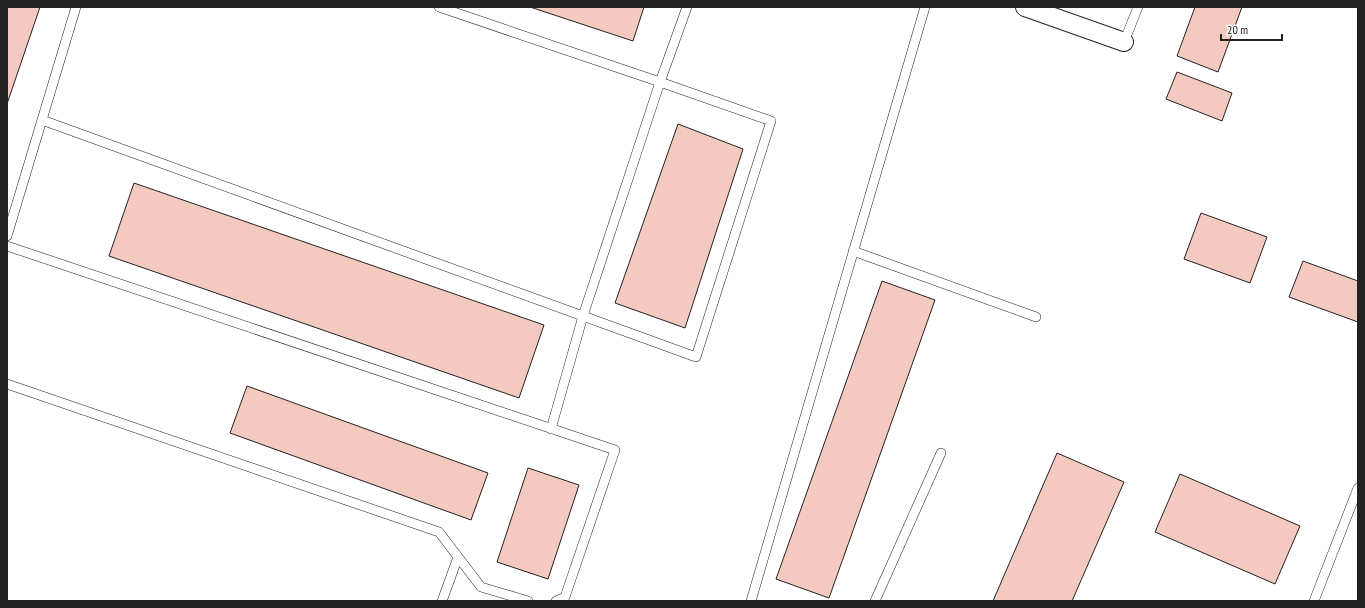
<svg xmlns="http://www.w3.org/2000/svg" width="1365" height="608" font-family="'PT Sans Narrow',sans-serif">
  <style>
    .building { fill: #f3c9c0; stroke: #222 }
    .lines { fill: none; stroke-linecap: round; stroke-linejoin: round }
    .service-casing { stroke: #222; stroke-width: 10 }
    .minor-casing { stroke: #222; stroke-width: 20 }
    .service { stroke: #fff; stroke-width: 9 }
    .minor { stroke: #fff; stroke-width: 18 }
  </style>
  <rect width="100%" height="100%" fill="#fff"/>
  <path class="building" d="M7,7H40L7,104Z
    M530,7H644L633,41Z
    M1195,7H1242L1218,72L1177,56Z
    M1177,72L1232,93L1222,121L1166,99Z
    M678,124L743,149L685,328L615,303Z
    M134,183L544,325L519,398L109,256Z
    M1201,213L1267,237L1250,283L1184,259Z
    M1303,261L1358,281V322L1289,297Z
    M882,281L935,300L829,598L776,579Z
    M247,386L488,473L471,520L230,433Z
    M1057,453L1124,482L1072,601H993Z
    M528,468L579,485L548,579L497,562Z
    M1180,474L1300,526L1275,584L1155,532Z"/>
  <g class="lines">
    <defs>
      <path id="service" d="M439,7L660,82L687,7
        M1124,42L1138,7
        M42,120L696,357L771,121L660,82L583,316L551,429
        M7,236L76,7
        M7,246L615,450L565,597L556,601
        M853,251L1036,317
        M7,384L439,532L481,587L528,601
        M442,601L458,557
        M751,601L925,7
        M875,601L941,453
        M1314,601L1358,488"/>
      <path id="minor" d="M1025,7L1124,42"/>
    </defs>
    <use href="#service" class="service-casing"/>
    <use href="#minor" class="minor-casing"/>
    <use href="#service" class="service"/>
    <use href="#minor" class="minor"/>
  </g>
  <rect width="1365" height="608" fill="none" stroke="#222222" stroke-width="16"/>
  <path d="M1221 34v6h61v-6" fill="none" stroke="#222222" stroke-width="2"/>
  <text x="1227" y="34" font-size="12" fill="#222222" stroke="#ffffff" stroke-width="3" paint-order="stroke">20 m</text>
</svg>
